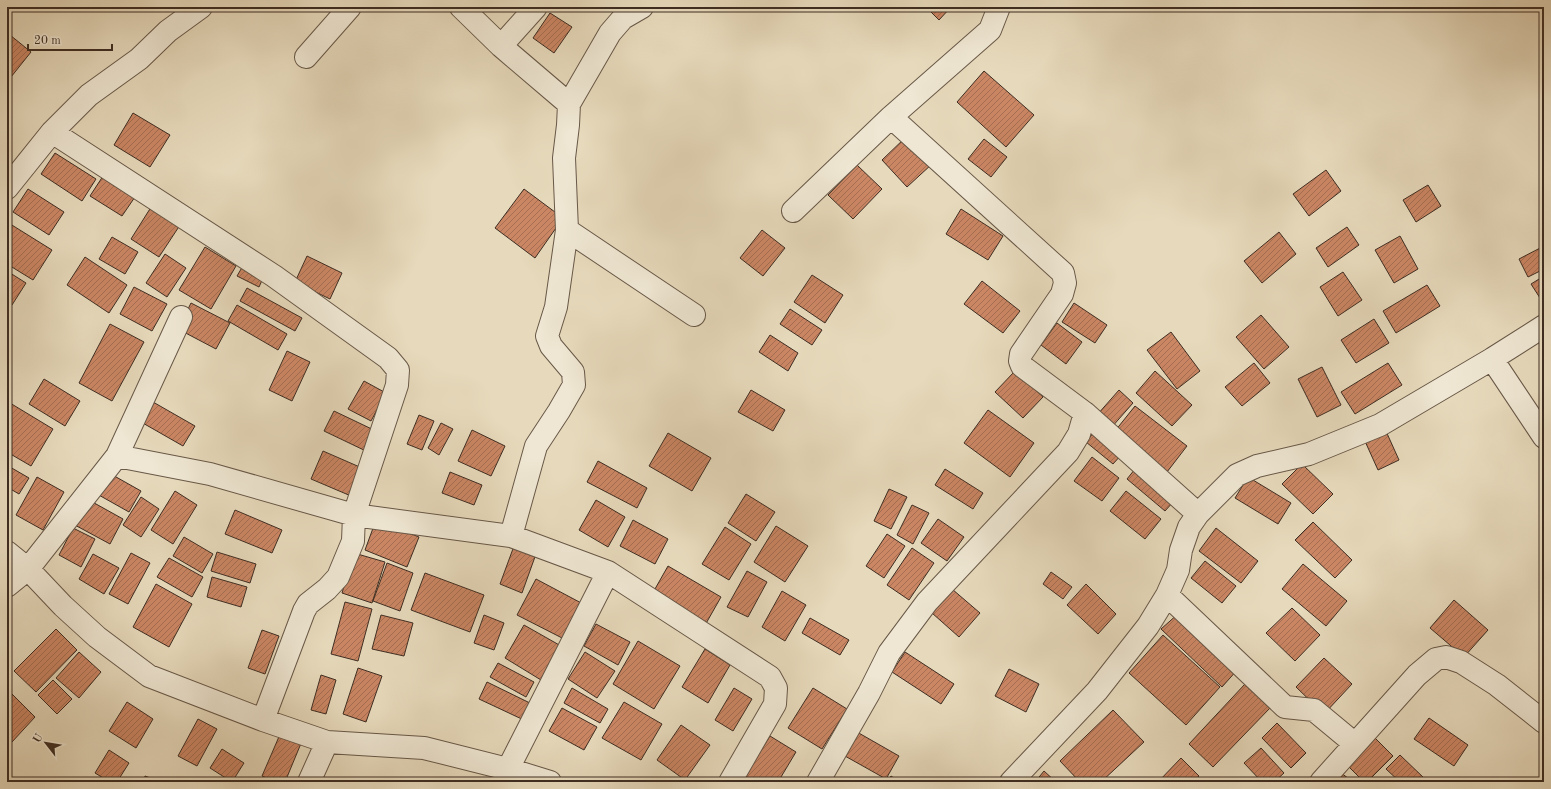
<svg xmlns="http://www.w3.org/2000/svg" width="1551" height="789" font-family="'Old Standard TT',serif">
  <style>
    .building { fill: url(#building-hatch); stroke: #3e2d22 }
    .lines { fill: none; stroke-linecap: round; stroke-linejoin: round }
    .minor-casing { stroke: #685848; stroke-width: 24 }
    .minor { stroke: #efe7d3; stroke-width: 22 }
  </style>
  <defs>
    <pattern id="building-hatch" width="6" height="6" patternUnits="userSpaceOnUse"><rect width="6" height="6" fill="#cb8664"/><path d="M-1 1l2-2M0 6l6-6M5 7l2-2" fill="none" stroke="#a66e52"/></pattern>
  </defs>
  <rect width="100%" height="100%" fill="#e7dabc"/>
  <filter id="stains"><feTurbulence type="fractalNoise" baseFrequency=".005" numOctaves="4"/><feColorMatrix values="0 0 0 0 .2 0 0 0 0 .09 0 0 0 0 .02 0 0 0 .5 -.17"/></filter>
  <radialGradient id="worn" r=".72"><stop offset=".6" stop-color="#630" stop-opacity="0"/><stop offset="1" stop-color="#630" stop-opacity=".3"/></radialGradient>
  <path class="building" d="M926,7H951L939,20Z
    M550,13L572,27L554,53L533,38Z
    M10,35L31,52L11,77L7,74V39Z
    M984,71L1034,115L1006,147L957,102Z
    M133,113L170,135L150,167L114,145Z
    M907,136L932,164L907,187L882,160Z
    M984,139L1007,157L991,177L968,159Z
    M55,153L96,179L82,201L41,174Z
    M857,165L882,189L853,219L828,195Z
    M1326,170L1341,191L1309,216L1293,194Z
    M105,173L137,194L122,216L90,196Z
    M1428,185L1441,206L1416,222L1403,200Z
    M28,189L64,212L49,235L13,212Z
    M524,189L563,218L535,258L495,228Z
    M153,204L182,222L159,257L131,239Z
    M961,209L1003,236L988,260L946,234Z
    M7,222L52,250L33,280L7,264Z
    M1347,227L1359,245L1328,267L1316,248Z
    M762,230L785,248L763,276L740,258Z
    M1279,232L1296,254L1262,283L1244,261Z
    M1400,236L1418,269L1394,283L1375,250Z
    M112,237L138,252L125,274L99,259Z
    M1544,246V269L1528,277L1519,259Z
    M205,247L236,266L211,309L179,290Z
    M165,254L186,268L167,297L146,283Z
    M307,256L342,273L330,299L295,282Z
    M85,257L127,285L109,313L67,285Z
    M244,264L264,276L259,287L237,276Z
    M7,271L26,283L12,305L7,302Z
    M1343,272L1362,300L1338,316L1320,287Z
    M812,275L843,295L825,323L794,302Z
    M1544,276V295L1540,298L1531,284Z
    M982,281L1020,311L1003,333L964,304Z
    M1427,285L1440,306L1396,333L1383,311Z
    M134,287L167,304L152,331L120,314Z
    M247,288L302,318L295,331L240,301Z
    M191,303L230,323L216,349L178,329Z
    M1074,303L1107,325L1095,343L1062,322Z
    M237,305L287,334L278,350L228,321Z
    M790,309L822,330L812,345L780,324Z
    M1261,315L1289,347L1264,369L1236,337Z
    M1374,319L1389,343L1356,363L1341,340Z
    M1057,323L1082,342L1066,364L1041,345Z
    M110,324L144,342L112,401L79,383Z
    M1171,332L1200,371L1177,389L1147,350Z
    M770,335L798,353L788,371L759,352Z
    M287,351L310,362L292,401L269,390Z
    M1254,363L1270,383L1242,406L1225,387Z
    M1388,363L1402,385L1355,414L1341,392Z
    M1322,367L1341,405L1317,417L1298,379Z
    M1015,371L1043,397L1023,418L995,392Z
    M1155,371L1192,405L1172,426L1136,393Z
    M44,379L80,401L65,426L29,404Z
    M364,381L386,393L371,421L348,409Z
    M751,390L785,410L773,431L738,412Z
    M1119,390L1133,403L1111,428L1097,415Z
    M153,402L195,426L183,446L141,422Z
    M10,403L53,429L31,466L7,452V407Z
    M1135,406L1187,446L1167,472L1115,431Z
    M988,410L1034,443L1010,477L964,443Z
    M334,411L378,432L368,452L324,431Z
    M419,415L434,421L422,450L407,444Z
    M441,423L453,429L439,455L428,448Z
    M1385,429L1399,460L1378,470L1364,439Z
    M472,430L505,446L491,476L458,461Z
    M1094,432L1122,454L1113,464L1086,442Z
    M668,433L711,458L692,491L649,466Z
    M323,451L362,468L351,496L311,479Z
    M1092,457L1119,478L1102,501L1074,481Z
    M598,461L647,488L637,508L587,482Z
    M1302,464L1333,494L1313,514L1282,484Z
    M10,467L29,478L19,494L7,487V472Z
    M945,469L983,493L973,509L935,485Z
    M1135,469L1174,501L1165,511L1127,479Z
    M450,472L482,485L474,505L442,493Z
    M109,473L141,491L129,512L97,494Z
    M37,477L64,492L43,530L16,515Z
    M1248,477L1291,503L1278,524L1235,498Z
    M889,489L907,497L891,529L874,521Z
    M175,491L197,505L173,544L151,530Z
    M1126,491L1161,519L1145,539L1110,511Z
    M746,494L775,512L756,541L728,523Z
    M141,497L159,509L141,537L123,525Z
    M87,499L123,519L110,544L73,524Z
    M596,500L625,517L608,547L579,530Z
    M912,505L929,513L913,544L897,535Z
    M235,510L282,530L272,553L225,534Z
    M938,519L964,537L947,561L921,543Z
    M376,520L419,537L407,567L365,550Z
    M633,520L668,539L655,564L620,546Z
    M1313,522L1352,560L1335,578L1295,540Z
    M776,526L808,546L785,582L754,562Z
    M725,527L751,544L729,580L702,564Z
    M73,528L95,539L81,567L59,555Z
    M1216,528L1258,561L1241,583L1199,551Z
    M887,534L905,546L884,578L866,566Z
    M184,537L213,554L202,573L173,556Z
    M514,546L536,554L522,593L500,584Z
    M912,548L934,563L909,600L887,585Z
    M217,552L256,564L250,583L211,571Z
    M131,553L150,563L128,604L109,594Z
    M354,553L385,562L372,603L342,593Z
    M93,554L119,568L104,594L79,579Z
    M169,558L203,577L192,597L157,577Z
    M1205,561L1236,586L1222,603L1191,578Z
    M387,563L413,573L400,611L373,601Z
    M1303,564L1347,601L1326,626L1282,589Z
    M668,566L721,597L704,627L651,596Z
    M747,571L767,582L748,617L727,607Z
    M1051,572L1072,587L1063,599L1043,584Z
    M425,573L484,595L470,632L411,610Z
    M212,577L247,587L241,607L207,597Z
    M536,579L585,605L566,640L517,615Z
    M156,584L192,604L169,647L133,627Z
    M1086,584L1116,614L1098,634L1067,605Z
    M952,589L980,613L959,637L932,613Z
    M782,591L806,605L785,641L762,627Z
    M1454,600L1488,630L1464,657L1430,628Z
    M345,602L372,609L358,661L331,654Z
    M1292,608L1320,635L1295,661L1266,633Z
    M1179,613L1238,669L1222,687L1161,629Z
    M381,615L413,623L404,656L372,649Z
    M484,615L504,623L494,650L474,643Z
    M810,618L849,640L840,655L802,633Z
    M596,624L630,642L618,665L584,646Z
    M524,625L561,646L541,680L505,658Z
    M56,629L77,650L36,692L14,671Z
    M262,630L279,636L265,674L248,668Z
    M1163,635L1220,687L1186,725L1129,673Z
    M638,641L680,666L654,709L613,684Z
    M705,649L730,665L708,703L682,687Z
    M79,652L101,672L79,698L56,678Z
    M585,652L615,671L597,698L568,679Z
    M905,652L954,684L941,704L892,672Z
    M1324,658L1352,684L1324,714L1296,687Z
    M498,663L534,682L526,697L490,677Z
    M358,668L382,676L366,722L343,714Z
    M1009,669L1039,684L1026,712L995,696Z
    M321,675L336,680L326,714L311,710Z
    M53,680L72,699L57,714L38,695Z
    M487,682L534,705L526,721L479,699Z
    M1245,684L1270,708L1213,767L1189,744Z
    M572,688L608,709L600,723L564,703Z
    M734,688L752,699L733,731L715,720Z
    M813,688L847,709L822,749L788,728Z
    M7,689L35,717L12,742L7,737Z
    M127,702L153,719L136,748L109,731Z
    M624,702L662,724L641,760L602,738Z
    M562,708L597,727L584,750L549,731Z
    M1113,710L1144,742L1101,782H1080L1060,761Z
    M1429,718L1468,745L1454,766L1414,739Z
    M198,719L217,729L197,766L178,756Z
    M1277,723L1306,753L1291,768L1262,738Z
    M681,725L710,745L685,780L657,760Z
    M281,732L302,741L285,782H277L262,776Z
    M857,732L899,756L886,779L845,756Z
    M1371,734L1393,756L1367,782H1364L1344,762Z
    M770,736L796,752L778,782H755L745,776Z
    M1261,748L1284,773L1274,782H1262L1244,763Z
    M222,749L244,763L232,782L210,768Z
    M109,750L129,763L117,782H110L95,773Z
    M1400,755L1424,778L1420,782H1400L1386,769Z
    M1181,758L1199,776L1194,782H1158Z
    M1336,769L1353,782H1327Z
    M1044,771L1056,782H1035Z
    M145,776L161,782H143Z
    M891,776L900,782H887Z
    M214,778L221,782H212Z
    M401,778L410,782H399Z"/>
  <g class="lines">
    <defs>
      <path id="minor" d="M461,7L501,46L569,104
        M501,46L536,7
        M306,57L350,7
        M891,117L1063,273L1065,283L1062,294L1021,354L1020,361L1022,366L1085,413L1198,514
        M52,132L274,276L388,358L398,370L397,385L354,515L353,541L338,577L327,589L308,604L304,611L263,720
        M7,188L52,132L89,95L139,59L168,31L201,7
        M793,211L891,117L990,30L999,7
        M567,230L694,315
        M1492,359L1544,437
        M117,456L210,474L354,515L511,536L608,572L770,677L776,688L775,704L730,782
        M511,536L536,446L559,411L574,385L573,372L551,346L547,336L556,307L567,230L564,158L568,125L569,104L610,33L623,18L642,7
        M7,552L28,569L63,606L97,637L149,676L263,720L327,742L424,748L508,769L550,782
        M7,586L28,569L117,456L181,317
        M1167,595L1285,707L1314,710L1355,744
        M508,769L608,572
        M309,782L327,742
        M818,782L869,693L889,653L927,602L1068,452L1079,434L1085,413
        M1011,782L1097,691L1148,626L1167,595L1178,570L1181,550L1189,527L1198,514L1237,475L1257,466L1309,454L1380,425L1492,359L1544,326
        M1321,782L1417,675L1436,659L1446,657L1461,662L1497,685L1544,722"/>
    </defs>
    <use href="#minor" class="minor-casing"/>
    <use href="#minor" class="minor"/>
  </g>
  <rect width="1551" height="789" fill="none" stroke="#e7dabc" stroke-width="24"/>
  <rect x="8" y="8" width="1535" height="773" fill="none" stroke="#3e2d22" stroke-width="2"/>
  <rect x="12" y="12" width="1527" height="765" fill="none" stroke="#3e2d22"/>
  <g transform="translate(46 743) rotate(301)" stroke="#efe7d3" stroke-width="3" paint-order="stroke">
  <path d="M0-3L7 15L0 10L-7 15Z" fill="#3e2d22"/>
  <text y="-6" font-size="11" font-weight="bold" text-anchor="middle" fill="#3e2d22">U</text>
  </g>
  <path d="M28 44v6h84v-6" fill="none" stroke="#3e2d22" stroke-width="2"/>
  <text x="34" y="44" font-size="12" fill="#3e2d22" stroke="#efe7d3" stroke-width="3" paint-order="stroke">20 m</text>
  <rect width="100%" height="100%" filter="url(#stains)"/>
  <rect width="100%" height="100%" fill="url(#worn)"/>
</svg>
